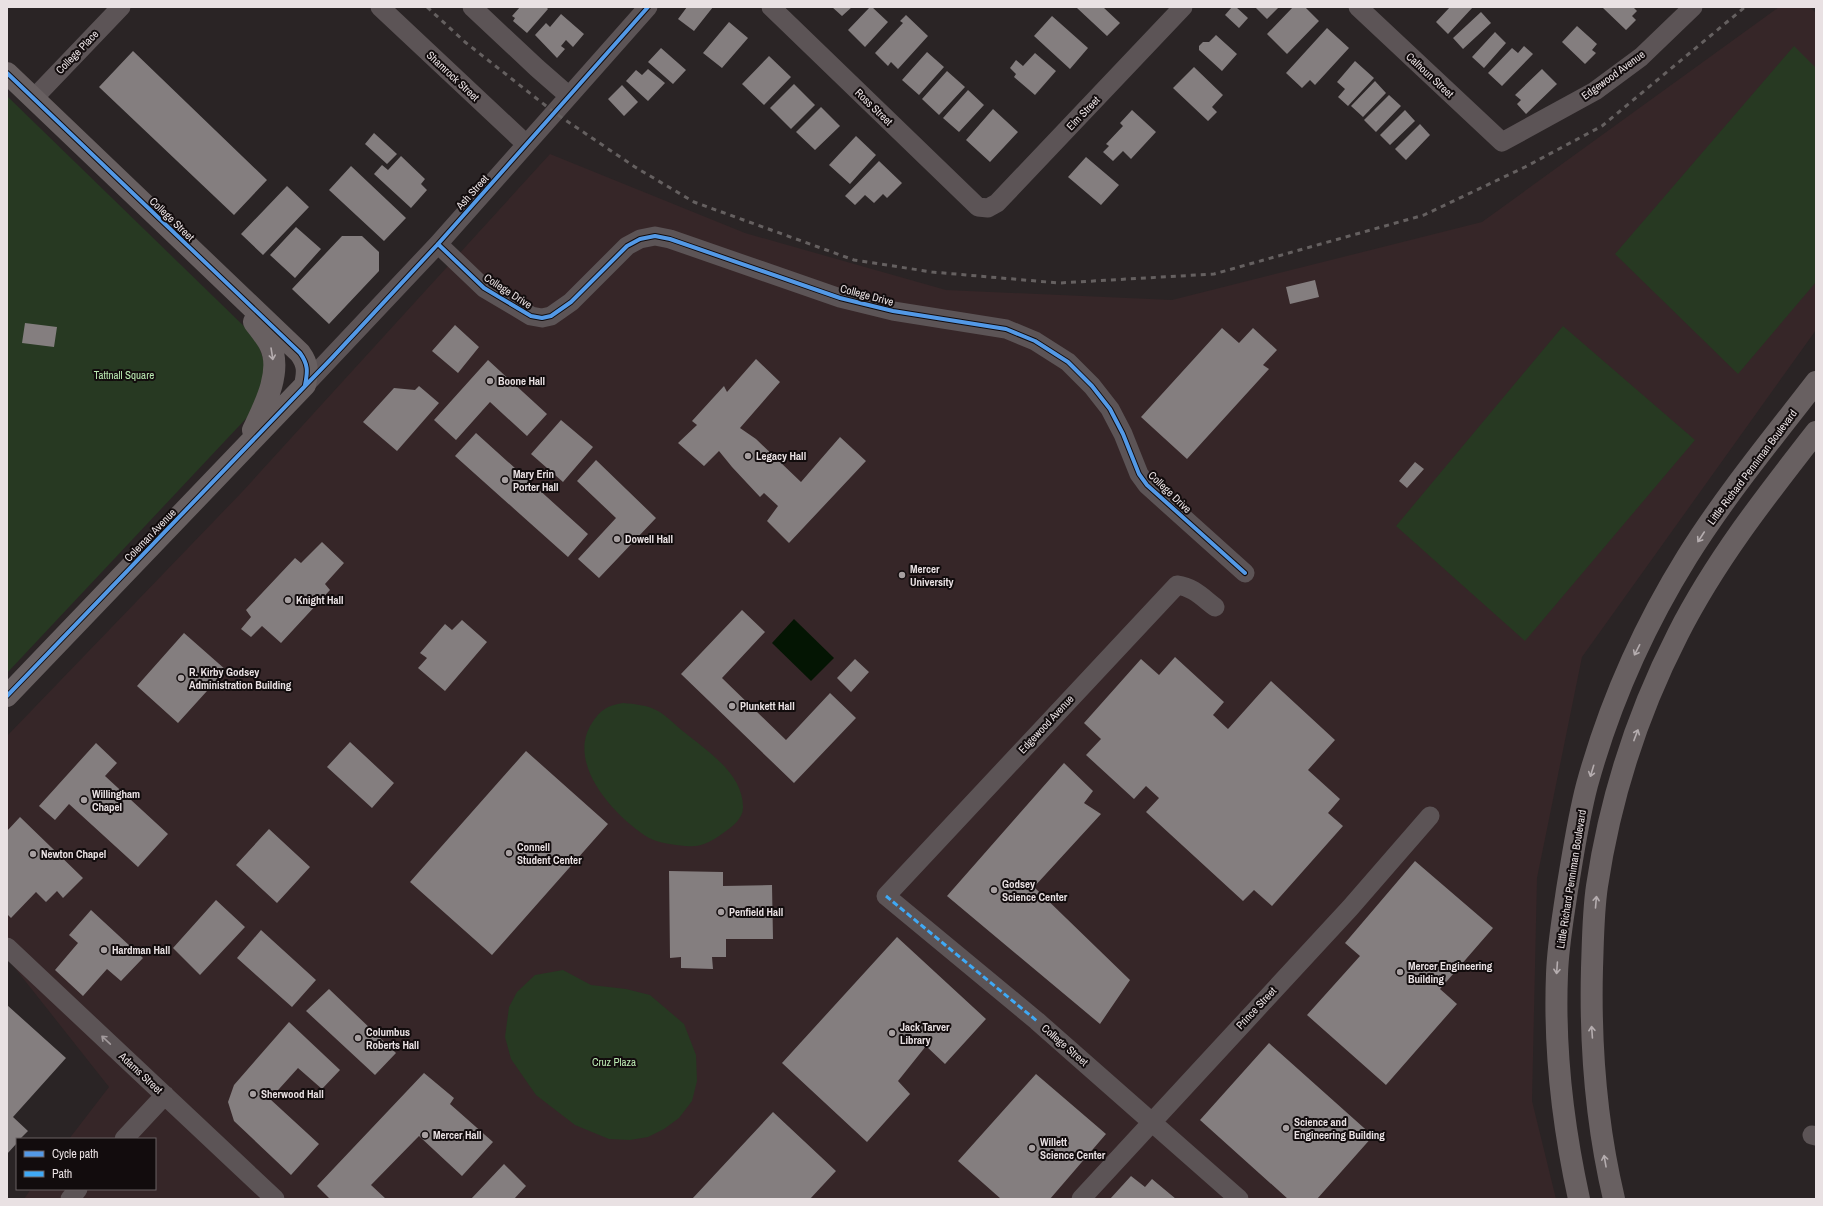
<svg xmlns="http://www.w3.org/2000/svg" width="1823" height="1206" font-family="'Archivo Narrow',sans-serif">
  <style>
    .built { fill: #362628 }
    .green { fill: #273922 }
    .water { fill: #041503 }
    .building { fill: #847e7f }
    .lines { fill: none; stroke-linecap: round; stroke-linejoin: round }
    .street { stroke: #5c5456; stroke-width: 19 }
    .secondary { stroke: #686061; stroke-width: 22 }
    .rail { stroke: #656060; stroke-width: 3; stroke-dasharray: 5 5; stroke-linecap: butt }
    .quiet { stroke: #3fa9f5; stroke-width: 3; stroke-dasharray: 6 3; stroke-linecap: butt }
    .cycleway-casing { stroke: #120c0d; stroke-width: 6 }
    .cycleway { stroke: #5399e6; stroke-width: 4 }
    .oneway { stroke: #b5adaf }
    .oneway2 { stroke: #a29a9c }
    .poi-dot { fill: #a69fa0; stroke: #120c0d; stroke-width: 1.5 }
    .labels { text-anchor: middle; stroke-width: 4; stroke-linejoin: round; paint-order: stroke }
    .street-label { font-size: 11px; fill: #e9e1e3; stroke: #120c0d }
    .park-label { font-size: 11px; fill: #bae9b2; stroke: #120c0d }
    .poi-label { font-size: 11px; font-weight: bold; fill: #e9e1e3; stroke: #120c0d; text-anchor: start }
  </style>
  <rect width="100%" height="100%" fill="#2a2425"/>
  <path class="built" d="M1779,7H1810L1816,13V330L1582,657L1537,878L1532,1101L1556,1199H24L31,1189H155V1139H69L109,1087L7,958V736L242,492L550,154L745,233L946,290L1172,300L1482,222Z"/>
  <path class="green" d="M1794,46L1816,68V282L1738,374L1615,254Z
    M7,96L251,333L257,342L267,369L255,409L7,673Z
    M1563,326L1695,440L1525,641L1396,526Z
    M623,703C635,704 647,705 658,711C667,716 675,725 684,732C706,750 744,774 743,808C743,818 733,826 726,831C712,841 702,848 685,846C674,845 659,843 649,838C616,818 565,764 592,723C600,710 608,705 623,703Z
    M563,970L591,985L626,989L650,995L684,1024L696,1055L697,1081L692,1101L679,1118L664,1129L648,1137L630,1140L609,1139L575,1125L536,1095L511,1059L505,1037L509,1007L517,992L535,975Z"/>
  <path class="water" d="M794,619L834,658L811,681L772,643Z"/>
  <path class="building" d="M520,7H546L548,9L527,33L513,21L515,18L512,16Z
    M687,7H713L694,31L678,19Z
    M832,7H852L842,16Z
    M870,7H872L888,22L865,47L848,30Z
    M1078,7H1103L1120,23L1107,36L1077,8Z
    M1232,7H1236L1248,18L1239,28L1225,15Z
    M1255,7H1279L1267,19Z
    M1293,7H1305L1319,21L1287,54L1267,34Z
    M1450,7H1473L1448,34L1436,22Z
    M1604,7H1633L1637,11L1632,16L1636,20L1626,30L1603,8Z
    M1481,12L1491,23L1463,49L1453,38Z
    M561,14L584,34L573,47L566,40L561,46L565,49L557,58L535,35L546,23L550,27Z
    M906,15L928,36L898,69L891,62L888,66L875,53L903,23L900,21Z
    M1052,16L1088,48L1070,69L1034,36Z
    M729,22L748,38L722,68L703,53Z
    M1577,26L1597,44L1592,50L1596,53L1585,64L1562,42Z
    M1327,28L1349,48L1315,85L1310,80L1302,88L1286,73Z
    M1495,32L1506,43L1484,68L1472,57Z
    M1216,35L1237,54L1222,71L1199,50V46L1203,42H1209Z
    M1524,46L1533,54L1502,86L1488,73L1512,48L1518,53Z
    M661,48L686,70L673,84L648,62Z
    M133,51L267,180L234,215L99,87Z
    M927,52L944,67L919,95L902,80Z
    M1035,53L1056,71L1035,95L1014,77L1016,74L1010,68L1016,60L1023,66Z
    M769,56L791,77L764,105L742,84Z
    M1355,61L1374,78L1348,106L1338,97L1345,89L1337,82Z
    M1194,67L1223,95L1212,107L1217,112L1208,121L1173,88Z
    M648,69L665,83L648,101L626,81L636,70L642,75Z
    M1542,69L1557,84L1526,114L1517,104L1521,100L1515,95Z
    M947,71L965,87L939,115L922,99Z
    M1375,81L1386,93L1363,117L1351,106Z
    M794,84L815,105L791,129L770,108Z
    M622,85L638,102L624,116L608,99Z
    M968,90L984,105L959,132L943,118Z
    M1389,95L1401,106L1376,132L1364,120Z
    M821,107L840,126L815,150L796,132Z
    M993,109L1018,132L990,162L966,140Z
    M1132,110L1156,132L1131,159L1123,151L1113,161L1103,152L1109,146L1106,144L1123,126L1120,123Z
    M1405,110L1415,121L1390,145L1380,135Z
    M1420,124L1430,135L1406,160L1395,149Z
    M374,133L397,154L387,164L365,144Z
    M856,136L876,155L850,184L829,165Z
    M401,156L425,179L421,184L427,190L411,208L374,174L382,165L388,170Z
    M1086,157L1119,185L1101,205L1068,177Z
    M879,161L902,183L887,198L883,194L874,203L865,195L855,205L845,196Z
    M351,166L406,218L384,241L329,190Z
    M287,186L309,207L263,255L241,234Z
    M296,227L321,249L295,278L270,255Z
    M342,236H362L379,252V271L329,324L292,289Z
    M1315,280L1319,297L1290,304L1286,287Z
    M25,323L57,327L54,347L22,343Z
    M455,325L479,347L458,373L432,351Z
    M1222,328L1239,343L1253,328L1277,350L1263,365L1269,369L1187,459L1141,417Z
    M756,359L780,382L740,428L756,439L801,482L840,437L866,461L789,543L767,521L778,506L764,493L760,497L732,467L719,451L704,466L678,443L697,425L692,421L724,386L727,392Z
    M488,360L547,414L527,436L490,402L456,440L434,420Z
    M419,386L439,403L397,451L363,422L394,388L415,390Z
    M561,420L593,447L563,482L531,454Z
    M476,433L588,534L568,557L455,456Z
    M596,460L656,518L599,578L578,559L616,518L577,481Z
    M1415,462L1424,469L1407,488L1399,481Z
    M322,542L344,563L325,584L330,590L281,643L262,626L251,637L241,629L251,617L246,610L295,558L301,563Z
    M742,610L765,632L722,678L786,740L830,693L856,718L794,783L681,674Z
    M462,620L487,642L445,691L418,668L427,658L420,653L445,624L452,630Z
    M184,633L226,670L178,723L137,686Z
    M1175,657L1224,702L1213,715L1228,729L1271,681L1335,740L1308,770L1340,799L1328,813L1343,826L1272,906L1254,890L1243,901L1146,812L1159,798L1146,786L1134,799L1086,755L1101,739L1084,723L1141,659L1159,675Z
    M855,659L869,672L851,692L837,678Z
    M350,742L394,783L372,808L327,767Z
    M96,743L117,763L105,776L168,834L138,867L69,804L55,820L39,806Z
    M526,751L608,824L492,955L410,882Z
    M1064,763L1093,791L1084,803L1101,814L1034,887L1130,980L1100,1024L947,896Z
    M20,817L83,878L63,898L57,891L46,902L36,892L11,918L7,914V831Z
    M269,829L310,867L277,903L236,865Z
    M1415,861L1493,928L1440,989L1457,1004L1386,1085L1307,1015L1360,956L1345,943Z
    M669,871L723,872V886L772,885L773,939H726V957H712L713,969L681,968V957L670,958Z
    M216,900L245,927L200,975L173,948Z
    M91,910L143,958L121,981L107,969L83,996L55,970L78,943L69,935Z
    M261,930L316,980L292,1007L237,958Z
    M897,937L986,1019L945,1064L926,1046L898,1081L910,1094L867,1142L782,1063Z
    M329,989L396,1053L375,1075L306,1011Z
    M7,1005L66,1058L13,1117L28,1131L20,1139H17V1143L7,1154Z
    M289,1022L340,1070L322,1089L298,1068L270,1099L319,1144L291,1175L234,1121L228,1102L234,1085Z
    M1269,1043L1373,1136L1317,1199H1288L1200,1120Z
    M424,1073L454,1098L450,1104L493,1142L462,1176L419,1136L371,1185L386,1199H330L317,1186Z
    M1036,1074L1106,1134L1050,1199H1001L958,1161Z
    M773,1112L836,1171L810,1199H692Z
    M504,1164L526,1186L514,1199H471Z
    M1131,1176L1145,1187L1152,1179L1176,1199H1110Z"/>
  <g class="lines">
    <path class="street" d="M380,7L526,144
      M472,7L537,68L569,96
      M771,7L978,207L988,208L997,203L1183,7
      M1358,7L1502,142L1595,91L1641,57L1693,7
      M34,98L121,7
      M438,244L484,288L531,316L542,318L551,316L571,302L627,246L640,239L655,236L670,239L840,298L893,311L1006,329L1035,341L1068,362L1092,386L1110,409L1123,434L1139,474L1147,485L1245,573
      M305,385L438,244L648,7
      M1215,607C1202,597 1193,587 1177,585L886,896L1037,1021L1239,1199
      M7,947L275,1199
      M1812,1135L1816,1136
      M124,1139L165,1095
      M70,1199L78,1189
      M1081,1199L1350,908L1430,816"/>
    <path class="secondary" d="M7,73L300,353C308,364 308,371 305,385L7,696
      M253,430C264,407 283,371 270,345C266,337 259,329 254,322
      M1579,1199C1563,1126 1554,1049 1557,974C1558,945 1563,918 1567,890C1573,855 1578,819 1587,785C1609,705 1643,628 1687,557C1725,496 1772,439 1816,382
      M1614,1199C1596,1123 1590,1046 1592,968C1593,941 1593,913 1597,886C1610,799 1638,712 1678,634C1715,561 1766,496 1816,432"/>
    <path class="rail" d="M427,7L465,42L555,113L635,167L694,202L854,260L932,272L1059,283L1214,274L1424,215L1525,167L1602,126L1745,7"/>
    <path class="quiet" d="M886,896L1037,1021"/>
    <defs>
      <path id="cycleway" d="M7,73L300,353C308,364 308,371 305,385
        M438,244L484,288L531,316L542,318L551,316L571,302L627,246L640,239L655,236L670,239L840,298L893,311L1006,329L1035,341L1068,362L1092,386L1110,409L1123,434L1139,474L1147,485L1245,573
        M7,696L331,359L438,244L648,7"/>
    </defs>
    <use href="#cycleway" class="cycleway-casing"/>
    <use href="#cycleway" class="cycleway"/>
  </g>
  <defs><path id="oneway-shaft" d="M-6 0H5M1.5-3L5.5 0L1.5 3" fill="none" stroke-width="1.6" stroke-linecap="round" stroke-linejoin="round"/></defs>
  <g class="oneway">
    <use href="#oneway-shaft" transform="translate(272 354) rotate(81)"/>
    <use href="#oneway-shaft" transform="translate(1701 537) rotate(123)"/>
    <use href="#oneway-shaft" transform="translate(1637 650) rotate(117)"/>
    <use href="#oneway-shaft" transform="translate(1636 735) rotate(-69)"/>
    <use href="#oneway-shaft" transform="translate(1592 771) rotate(107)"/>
    <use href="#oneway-shaft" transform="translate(1596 902) rotate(-85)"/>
    <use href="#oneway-shaft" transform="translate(1557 968) rotate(94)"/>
    <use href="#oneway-shaft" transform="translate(1592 1032) rotate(-94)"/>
    <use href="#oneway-shaft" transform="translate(1605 1161) rotate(-100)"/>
  </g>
  <use class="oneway2" href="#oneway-shaft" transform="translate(106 1040) rotate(-137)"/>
  <g class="poi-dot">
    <circle cx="490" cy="381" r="4"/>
    <circle cx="748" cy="456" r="4"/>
    <circle cx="505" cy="480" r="4"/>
    <circle cx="617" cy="539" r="4"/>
    <circle cx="902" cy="575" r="4"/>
    <circle cx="288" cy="600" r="4"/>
    <circle cx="181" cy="678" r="4"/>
    <circle cx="732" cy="706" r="4"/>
    <circle cx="84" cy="800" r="4"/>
    <circle cx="509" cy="853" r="4"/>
    <circle cx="33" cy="854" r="4"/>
    <circle cx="994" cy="890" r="4"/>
    <circle cx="721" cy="912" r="4"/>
    <circle cx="104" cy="950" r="4"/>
    <circle cx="1400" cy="972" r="4"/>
    <circle cx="892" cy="1033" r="4"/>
    <circle cx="358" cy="1038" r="4"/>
    <circle cx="253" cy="1094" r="4"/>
    <circle cx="1286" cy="1128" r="4"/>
    <circle cx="425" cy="1135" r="4"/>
    <circle cx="1032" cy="1148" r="4"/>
  </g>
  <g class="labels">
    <g class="street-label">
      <text transform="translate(77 52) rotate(-46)" y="4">College Place</text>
      <text transform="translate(1430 75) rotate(43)" y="4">Calhoun Street</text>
      <text transform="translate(1613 75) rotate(-36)" y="4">Edgewood Avenue</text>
      <text transform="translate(453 76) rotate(43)" y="4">Shamrock Street</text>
      <text transform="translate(874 107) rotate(44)" y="4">Ross Street</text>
      <text transform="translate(1083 113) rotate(-46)" y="4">Elm Street</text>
      <text transform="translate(472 192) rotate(-48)" y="4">Ash Street</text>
      <text transform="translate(172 219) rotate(44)" y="4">College Street</text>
      <text transform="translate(508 291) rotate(33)" y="4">College Drive</text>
      <text transform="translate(867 295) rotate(15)" y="4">College Drive</text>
      <text transform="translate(1752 467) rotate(-53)" y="4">Little Richard Penniman Boulevard</text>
      <text transform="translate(1170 492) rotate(44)" y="4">College Drive</text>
      <text transform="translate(150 535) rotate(-46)" y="4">Coleman Avenue</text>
      <text transform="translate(1046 724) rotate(-47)" y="4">Edgewood Avenue</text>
      <text transform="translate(1571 879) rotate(-81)" y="4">Little Richard Penniman Boulevard</text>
      <text transform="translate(1256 1008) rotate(-47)" y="4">Prince Street</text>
      <text transform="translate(1065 1045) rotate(41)" y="4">College Street</text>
      <text transform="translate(141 1073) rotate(43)" y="4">Adams Street</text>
    </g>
    <g class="park-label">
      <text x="124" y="379">Tattnall Square</text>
      <text x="614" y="1066">Cruz Plaza</text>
    </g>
    <g class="poi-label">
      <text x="498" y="385">Boone Hall</text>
      <text x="756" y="460">Legacy Hall</text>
      <text x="513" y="478">Mary Erin<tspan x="513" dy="13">Porter Hall</tspan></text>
      <text x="625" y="543">Dowell Hall</text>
      <text x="910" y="573">Mercer<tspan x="910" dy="13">University</tspan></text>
      <text x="296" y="604">Knight Hall</text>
      <text x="189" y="676">R. Kirby Godsey<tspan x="189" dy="13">Administration Building</tspan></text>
      <text x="740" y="710">Plunkett Hall</text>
      <text x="92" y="798">Willingham<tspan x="92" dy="13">Chapel</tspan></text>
      <text x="517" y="851">Connell<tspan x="517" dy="13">Student Center</tspan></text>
      <text x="41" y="858">Newton Chapel</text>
      <text x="1002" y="888">Godsey<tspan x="1002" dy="13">Science Center</tspan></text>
      <text x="729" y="916">Penfield Hall</text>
      <text x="112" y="954">Hardman Hall</text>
      <text x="1408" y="970">Mercer Engineering<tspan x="1408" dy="13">Building</tspan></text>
      <text x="900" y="1031">Jack Tarver<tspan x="900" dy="13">Library</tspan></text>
      <text x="366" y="1036">Columbus<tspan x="366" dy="13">Roberts Hall</tspan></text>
      <text x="261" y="1098">Sherwood Hall</text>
      <text x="1294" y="1126">Science and<tspan x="1294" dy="13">Engineering Building</tspan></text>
      <text x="433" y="1139">Mercer Hall</text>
      <text x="1040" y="1146">Willett<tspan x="1040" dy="13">Science Center</tspan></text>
    </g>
  </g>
  <rect width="1823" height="1206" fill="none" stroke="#e9e1e3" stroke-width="16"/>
  <rect x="16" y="1138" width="140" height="52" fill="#120c0d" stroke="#686163"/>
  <rect x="24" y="1151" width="20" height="6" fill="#5399e6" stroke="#686163"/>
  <text x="52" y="1158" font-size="12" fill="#e9e1e3">Cycle path</text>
  <rect x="24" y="1171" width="20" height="6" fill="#3fa9f5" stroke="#686163"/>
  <text x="52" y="1178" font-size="12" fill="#e9e1e3">Path</text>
</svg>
